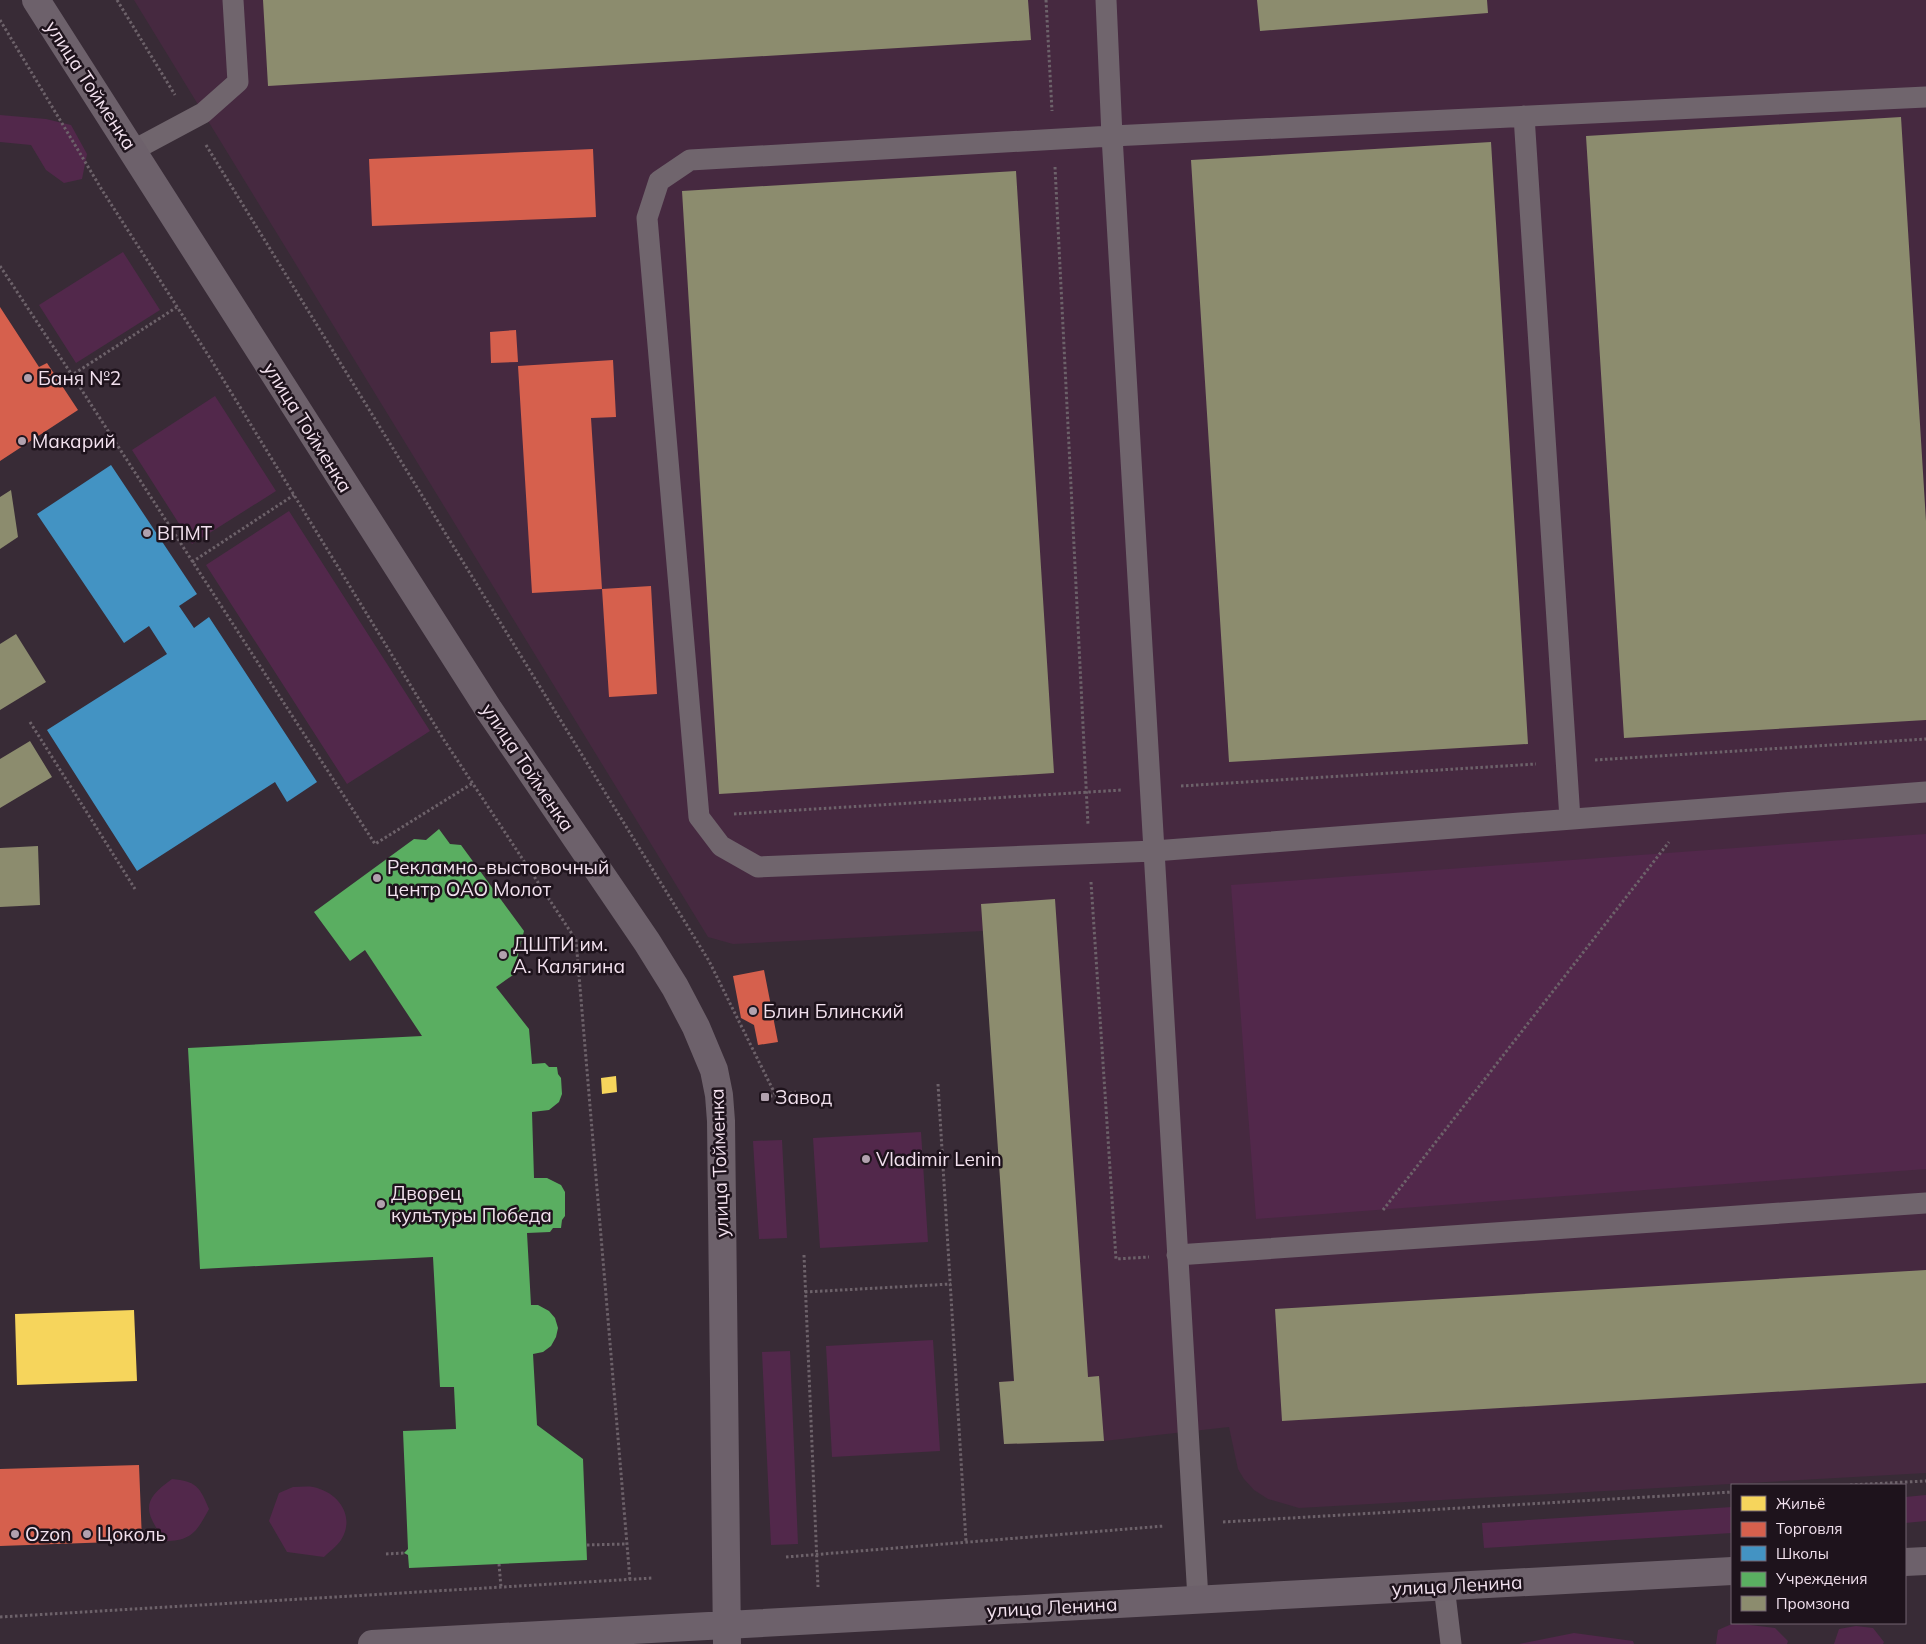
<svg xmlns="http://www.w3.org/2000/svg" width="1926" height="1644" font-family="Mulish,sans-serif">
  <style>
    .built { fill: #462940 }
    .green { fill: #52284b }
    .homes { fill: #f6d55c }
    .shops { fill: #d6604d }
    .schools { fill: #4393c3 }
    .public { fill: #5aae61 }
    .industry { fill: #8c8c6e }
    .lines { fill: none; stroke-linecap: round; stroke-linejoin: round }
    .path { stroke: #6d626a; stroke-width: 3; stroke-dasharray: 2.5 2.5; stroke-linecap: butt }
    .lane { stroke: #70656d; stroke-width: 21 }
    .secondary { stroke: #6d616b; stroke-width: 28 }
    .poi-dot { fill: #b1a1ae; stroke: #1e131c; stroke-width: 2 }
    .labels { text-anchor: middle; stroke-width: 5; stroke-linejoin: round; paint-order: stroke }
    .street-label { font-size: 19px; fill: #f2e1ee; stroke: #1e131c }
    .poi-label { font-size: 19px; fill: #f2e1ee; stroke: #1e131c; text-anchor: start }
  </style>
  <rect width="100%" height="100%" fill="#382b36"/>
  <path class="built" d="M134,0H1926V1473L1299,1508L1268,1499L1254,1490L1244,1479L1238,1469L1229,1427L1104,1441L1004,1444L999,1382L1014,1380L983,931L733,944L708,937Z"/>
  <path class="green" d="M0,115L46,119L71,125L87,154L82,179L64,183L46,170L31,145L0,142Z
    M123,252L160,310L76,363L39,305Z
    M215,396L276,491L192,544L132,450Z
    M289,511L430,731L347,784L206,565Z
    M1926,834V1169L1256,1219L1231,885Z
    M921,1132L928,1242L820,1248L813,1138Z
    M782,1140L787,1238L759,1239L753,1141Z
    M933,1340L940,1451L832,1457L826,1346Z
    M790,1351L798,1544L771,1545L762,1352Z
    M172,1479C196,1481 200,1487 209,1509C197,1531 192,1541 165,1541C144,1511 141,1501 172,1479Z
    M293,1487C300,1487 307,1486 313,1487C338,1492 356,1516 341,1540C337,1546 329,1552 324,1557L287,1552L269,1521L279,1493Z
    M1926,1495V1521L1905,1523V1497Z
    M1732,1507V1533L1484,1548L1482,1523Z
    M1734,1623L1775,1628L1788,1641L1787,1644H1716L1718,1630Z
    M1856,1626L1873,1628L1884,1642L1883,1644H1834L1839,1629Z
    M1574,1633L1633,1641L1634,1644H1519Z"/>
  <path class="homes" d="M616,1076L617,1092L602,1094L601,1078Z
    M134,1310L137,1381L17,1385L15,1314Z"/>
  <path class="shops" d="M593,149L596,217L372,226L369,159Z
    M0,307L39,367L47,363L78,410L0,461Z
    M516,330L518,362L491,363L490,332Z
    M613,360L616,417L591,418L602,589L651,586L657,694L609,697L602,589L532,593L518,366Z
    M764,970L778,1042L758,1045L754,1025L741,1018L733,976Z
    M139,1465L142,1541L0,1546V1469Z"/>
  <path class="schools" d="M111,465L197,594L179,606L194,628L209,617L317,782L287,802L275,782L137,871L47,730L167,654L149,626L124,643L37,514Z"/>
  <path class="public" d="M439,829L450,844L461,845L524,931L513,975L496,987L529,1029L532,1064L545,1063L549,1067H557L558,1074L561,1078L562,1094L559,1102L549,1110L532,1112L534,1178H547L561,1185L565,1192V1216L562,1220L561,1228H553L550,1232L527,1233L531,1305H538L549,1311L555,1318L558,1328L556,1337L551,1346L543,1352L533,1354L537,1425L583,1459L587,1560L409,1568L408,1555L404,1553L408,1549L403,1431L456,1429L454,1387H440L433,1257L200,1269L188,1048L422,1036L365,950L350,961L314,912L414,839L426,840Z"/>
  <path class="industry" d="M263,0H1028L1031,40L268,86Z
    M1257,0H1487L1488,13L1260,31Z
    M1901,117L1926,521V720L1624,738L1586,136Z
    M1491,142L1528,744L1229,762L1191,160Z
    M1016,171L1054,773L719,794L682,191Z
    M11,490L18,537L0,549V497Z
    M16,634L46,682L0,710V644Z
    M30,741L52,777L0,808V759Z
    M38,846L40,905L0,907V848Z
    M1055,899L1088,1377L1099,1376L1104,1441L1004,1444L999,1382L1014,1381L981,904Z
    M1926,1270V1383L1282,1421L1275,1309Z"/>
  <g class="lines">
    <path class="path" d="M117,0L175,95
      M1046,0L1052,111
      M0,20L102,190L210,358L444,740L576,940L630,1580
      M206,145L709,961L775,1094
      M1055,167L1088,825
      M0,266L72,375
      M177,307L72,375L375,844L473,783
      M192,562L294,495
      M30,722L135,889
      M1595,760L1926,739
      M1181,786L1536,764
      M734,814L1122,790
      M1091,882L1116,1259L1149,1257
      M938,1084L966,1542
      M765,1097L796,1092
      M1383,1210L1669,842
      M804,1255L818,1587
      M805,1292L951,1284
      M1850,1485L1926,1481
      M1223,1522L1732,1492
      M587,1545L626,1544
      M386,1554L404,1553
      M786,1557L1164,1526
      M499,1564L501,1587
      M0,1617L653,1578"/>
    <path class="lane" d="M1106,0L1112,136L1198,1599
      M1926,97L1112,136L690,160L659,181L647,218L699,817L721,846L758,867L1154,851L1926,792
      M1524,116L1570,819
      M132,151L203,113L238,82L233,0
      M1177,1255L1926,1203
      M1444,1586L1451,1644"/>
    <path class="secondary" d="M36,0L489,710L647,942L675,987L696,1027L714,1070L719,1095L721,1121L727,1644
      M1905,1562L1926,1561
      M372,1644L1732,1571"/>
  </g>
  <g class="poi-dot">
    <circle cx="28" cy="378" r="5"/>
    <circle cx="22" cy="441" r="5"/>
    <circle cx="147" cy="533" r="5"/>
    <circle cx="377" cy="878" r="5"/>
    <circle cx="503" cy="955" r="5"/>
    <circle cx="753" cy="1011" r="5"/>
    <rect x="760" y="1092" width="10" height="10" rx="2.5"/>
    <circle cx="866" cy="1159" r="5"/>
    <circle cx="381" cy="1204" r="5"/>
    <circle cx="15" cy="1534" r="5"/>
    <circle cx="87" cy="1534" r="5"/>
  </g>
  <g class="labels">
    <g class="street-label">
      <text transform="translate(91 85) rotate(57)" y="7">улица Тойменка</text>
      <text transform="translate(308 427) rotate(58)" y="7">улица Тойменка</text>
      <text transform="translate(528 767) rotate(56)" y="7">улица Тойменка</text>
      <text transform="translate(719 1163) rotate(-92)" y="7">улица Тойменка</text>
      <text transform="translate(1457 1585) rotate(-3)" y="7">улица Ленина</text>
      <text transform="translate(1052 1607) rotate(-3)" y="7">улица Ленина</text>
    </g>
    <g class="poi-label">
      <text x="38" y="385">Баня №2</text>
      <text x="32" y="448">Макарий</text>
      <text x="157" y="540">ВПМТ</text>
      <text x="387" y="874">Рекламно-выстовочный<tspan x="387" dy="22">центр ОАО Молот</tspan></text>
      <text x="513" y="951">ДШТИ им.<tspan x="513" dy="22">А. Калягина</tspan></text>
      <text x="763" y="1018">Блин Блинский</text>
      <text x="775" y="1104">Завод</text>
      <text x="876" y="1166">Vladimir Lenin</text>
      <text x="391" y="1200">Дворец<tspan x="391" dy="22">культуры Победа</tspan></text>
      <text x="25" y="1541">Ozon</text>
      <text x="97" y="1541">Цоколь</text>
    </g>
  </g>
  <rect x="1731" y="1484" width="175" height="140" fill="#1e131c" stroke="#736570"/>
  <rect x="1741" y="1496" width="25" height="15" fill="#f6d55c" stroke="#736570"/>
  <text x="1776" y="1509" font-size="15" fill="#f2e1ee">Жильё</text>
  <rect x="1741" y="1522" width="25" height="15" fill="#d6604d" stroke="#736570"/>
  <text x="1776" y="1534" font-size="15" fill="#f2e1ee">Торговля</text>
  <rect x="1741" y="1546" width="25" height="15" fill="#4393c3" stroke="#736570"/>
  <text x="1776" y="1559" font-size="15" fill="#f2e1ee">Школы</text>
  <rect x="1741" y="1572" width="25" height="15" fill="#5aae61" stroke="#736570"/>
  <text x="1776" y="1584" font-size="15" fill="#f2e1ee">Учреждения</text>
  <rect x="1741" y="1596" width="25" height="15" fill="#8c8c6e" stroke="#736570"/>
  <text x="1776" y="1609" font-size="15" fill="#f2e1ee">Промзона</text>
</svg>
